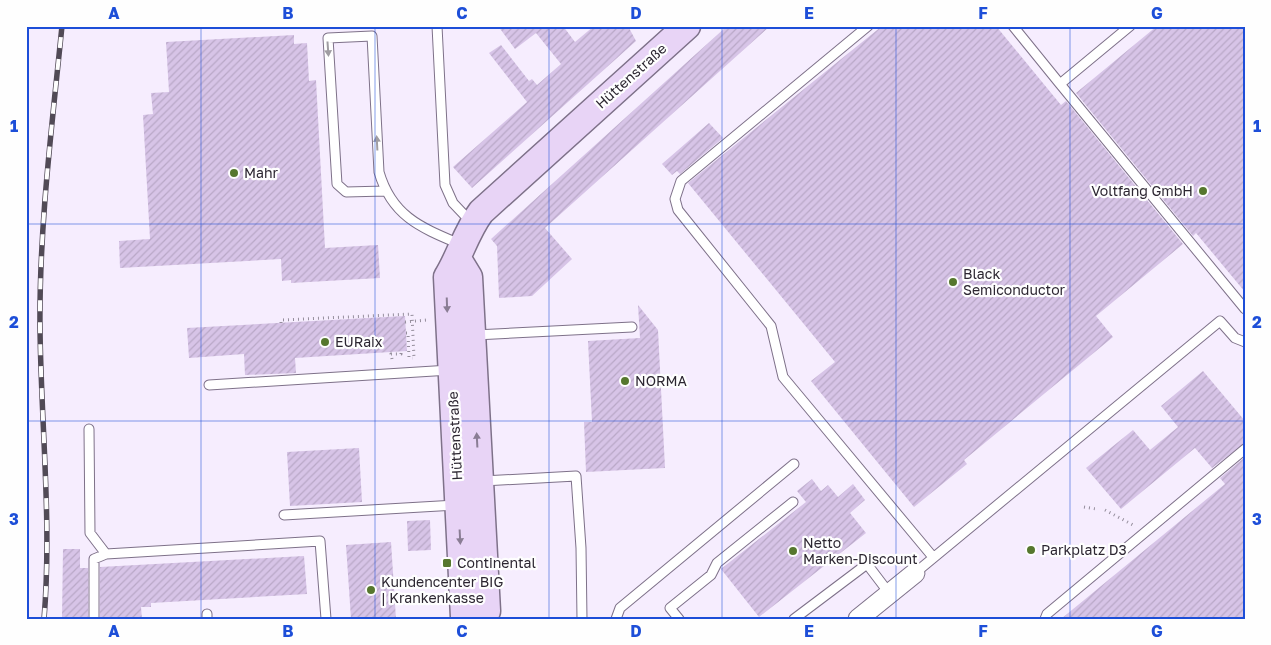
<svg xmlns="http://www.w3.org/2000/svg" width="1271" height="645" font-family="'Golos Text',sans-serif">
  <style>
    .building { fill: url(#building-hatch) }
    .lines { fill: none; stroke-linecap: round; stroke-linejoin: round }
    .lane-casing { stroke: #7e7189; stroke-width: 11 }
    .street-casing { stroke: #7e7189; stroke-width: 21 }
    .secondary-casing { stroke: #7e7189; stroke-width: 29 }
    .path { stroke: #958e9c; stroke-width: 3; stroke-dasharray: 1 4; stroke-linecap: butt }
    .lane { stroke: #fff; stroke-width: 9 }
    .street { stroke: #fff; stroke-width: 19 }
    .secondary { stroke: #e8d4f6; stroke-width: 26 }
    .rail-casing { stroke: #514a56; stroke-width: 5.5 }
    .rail { stroke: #fefefe; stroke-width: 4; stroke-dasharray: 11; stroke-linecap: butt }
    .oneway { fill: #a09da2 }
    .oneway2 { fill: #8a7d94 }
    .grid { fill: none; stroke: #1d4ed8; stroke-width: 1; stroke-opacity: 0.55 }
    .poi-dot { fill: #56772e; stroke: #fefefe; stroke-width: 2 }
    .labels { text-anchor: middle; stroke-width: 4.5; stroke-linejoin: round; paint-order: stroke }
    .street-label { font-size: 14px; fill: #2c2631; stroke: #fefefe }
    .poi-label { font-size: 14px; fill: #2c2631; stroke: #fefefe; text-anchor: start }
    .neatline { fill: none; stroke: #1d4ed8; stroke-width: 2 }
    .grid-label { font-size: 16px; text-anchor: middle; font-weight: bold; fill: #1d4ed8 }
  </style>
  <defs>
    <pattern id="building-hatch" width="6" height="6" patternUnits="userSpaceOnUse" patternTransform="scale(1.25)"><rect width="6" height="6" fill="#d7c4e7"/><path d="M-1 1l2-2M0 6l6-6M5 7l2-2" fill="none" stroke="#b9a8c7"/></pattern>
  </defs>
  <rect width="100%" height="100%" fill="#f6edfe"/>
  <path class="building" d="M498,26H563L575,42L594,26H628L636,41L472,188L453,167L527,102L489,53L501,45L529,81L532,79L537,85L561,64L536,33L515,49Z
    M727,26H770L545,228L572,259L532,296L499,298L497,246L491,239Z
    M882,26H996L1061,105L1066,101L1183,244L1096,316L1113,337L964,460L967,464L914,507L811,381L835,362L688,183Z
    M1157,26H1245V292L1196,233L1193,236L1076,93Z
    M294,35V44L307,43L309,81L316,80L325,248L378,245L380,278L291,283V280L282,281L281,259L120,268L119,241L150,239L143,115L153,114L151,93L169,92L166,42Z
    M709,123L723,138L680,174L677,171L672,175L662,164Z
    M638,305L658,330L665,468L586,472L584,422H592L588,341L640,338Z
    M405,316L407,351L295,358L296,373L245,375L244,354L189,358L187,328Z
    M1203,371L1245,421V443L1212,468L1195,448L1121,509L1086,468L1133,430L1150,450L1178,427L1161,406Z
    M359,448L362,502L290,506L287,452Z
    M1245,457V619H1061L1225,484L1220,478Z
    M812,479L821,491L828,485L838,497L853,484L865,500L850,513L866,533L759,617L721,569L806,502L797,491Z
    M430,520L431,550L408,551L407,521Z
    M391,542L396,619H351L346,545Z
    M63,549H80V568H88V618H62Z
    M304,556L307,594L151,603V607H141L142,619L100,618V567Z"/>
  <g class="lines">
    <defs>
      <path id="lane" d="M437,26L445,185L453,203L472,223
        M868,26L681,181L675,199L678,210L771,326L783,377L933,557
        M1013,26L1060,84
        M1130,26L1060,84L1245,309
        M385,191L346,192L337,184L328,38L372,36L379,172C392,217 422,228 462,245
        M475,335L632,327
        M209,385L450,370
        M89,429L90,533L106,554
        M483,481L576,476L581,548L582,619
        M284,515L456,505
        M915,573L1220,321L1235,338L1245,342
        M207,614V619
        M94,619V559L106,554L320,541L326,619
        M616,619L620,608L794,464
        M679,619L670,608L711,575L717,563L793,502
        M794,619L867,564L889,593
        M1045,619L1047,614L1245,449"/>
      <path id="street" d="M858,619L915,573"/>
      <path id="secondary" d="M458,259L469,277L487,611
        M464,617L447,277C460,256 466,232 481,212L687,26"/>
    </defs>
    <use href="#lane" class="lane-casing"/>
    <use href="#street" class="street-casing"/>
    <use href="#secondary" class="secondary-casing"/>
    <path class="path" d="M405,322L427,320
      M281,323V320L412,314L414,358H412
      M406,333H408L409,358
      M392,359L391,354H401V352
      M1084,507L1096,509
      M1105,510L1133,525"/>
    <use href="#lane" class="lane"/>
    <use href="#street" class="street"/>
    <use href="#secondary" class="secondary"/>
    <defs>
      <path id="rail" d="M44,619C52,522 41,425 40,328C39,227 52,126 62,26"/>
    </defs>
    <use href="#rail" class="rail-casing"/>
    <use href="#rail" class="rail"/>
  </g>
  <defs><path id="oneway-solid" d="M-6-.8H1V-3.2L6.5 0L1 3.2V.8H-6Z" transform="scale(1.25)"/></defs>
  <g class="oneway">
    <use href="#oneway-solid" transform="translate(328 49) rotate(86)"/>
    <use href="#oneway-solid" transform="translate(377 143) rotate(-93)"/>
  </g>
  <g class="oneway2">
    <use href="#oneway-solid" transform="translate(447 305) rotate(88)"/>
    <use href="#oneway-solid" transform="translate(477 440) rotate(-93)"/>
    <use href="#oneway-solid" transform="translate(460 537) rotate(87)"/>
  </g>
  <path class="grid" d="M201,26V619M375,26V619M549,26V619M722,26V619M896,26V619M1070,26V619M26,224H1245M26,421H1245"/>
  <g class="poi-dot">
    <circle cx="234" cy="173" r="5"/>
    <circle cx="1203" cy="191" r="5"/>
    <circle cx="953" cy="282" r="5"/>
    <circle cx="325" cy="342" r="5"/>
    <circle cx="625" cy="381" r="5"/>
    <circle cx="1031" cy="550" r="5"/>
    <circle cx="793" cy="551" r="5"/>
    <rect x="442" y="558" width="10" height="10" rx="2.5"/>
    <circle cx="371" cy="590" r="5"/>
  </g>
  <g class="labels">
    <g class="street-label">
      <text transform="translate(631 76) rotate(-42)" y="5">Hüttenstraße</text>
      <text transform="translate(455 436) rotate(-93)" y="5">Hüttenstraße</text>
    </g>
    <g class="poi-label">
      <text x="244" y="178">Mahr</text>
      <text x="1193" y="196" text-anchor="end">Voltfang GmbH</text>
      <text x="963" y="279">Black<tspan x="963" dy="16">Semiconductor</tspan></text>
      <text x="335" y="347">EURaix</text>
      <text x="635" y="386">NORMA</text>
      <text x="803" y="548">Netto<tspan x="803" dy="16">Marken-Discount</tspan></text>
      <text x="1041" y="555">Parkplatz D3</text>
      <text x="457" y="568">Continental</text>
      <text x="381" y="587">Kundencenter BIG<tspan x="381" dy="16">| Krankenkasse</tspan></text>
    </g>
  </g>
  <rect width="1271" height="645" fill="none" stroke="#fefefe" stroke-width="55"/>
  <rect x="28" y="28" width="1216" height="590" class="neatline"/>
  <g class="grid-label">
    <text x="114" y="19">A</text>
    <text x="288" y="19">B</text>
    <text x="462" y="19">C</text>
    <text x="636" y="19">D</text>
    <text x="809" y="19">E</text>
    <text x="983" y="19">F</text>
    <text x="1157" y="19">G</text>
    <text x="14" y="132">1</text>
    <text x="1257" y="132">1</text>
    <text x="14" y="328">2</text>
    <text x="1257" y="328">2</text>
    <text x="14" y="525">3</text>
    <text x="1257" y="525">3</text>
    <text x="114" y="637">A</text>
    <text x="288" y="637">B</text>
    <text x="462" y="637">C</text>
    <text x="636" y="637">D</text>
    <text x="809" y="637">E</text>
    <text x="983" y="637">F</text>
    <text x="1157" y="637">G</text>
  </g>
</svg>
